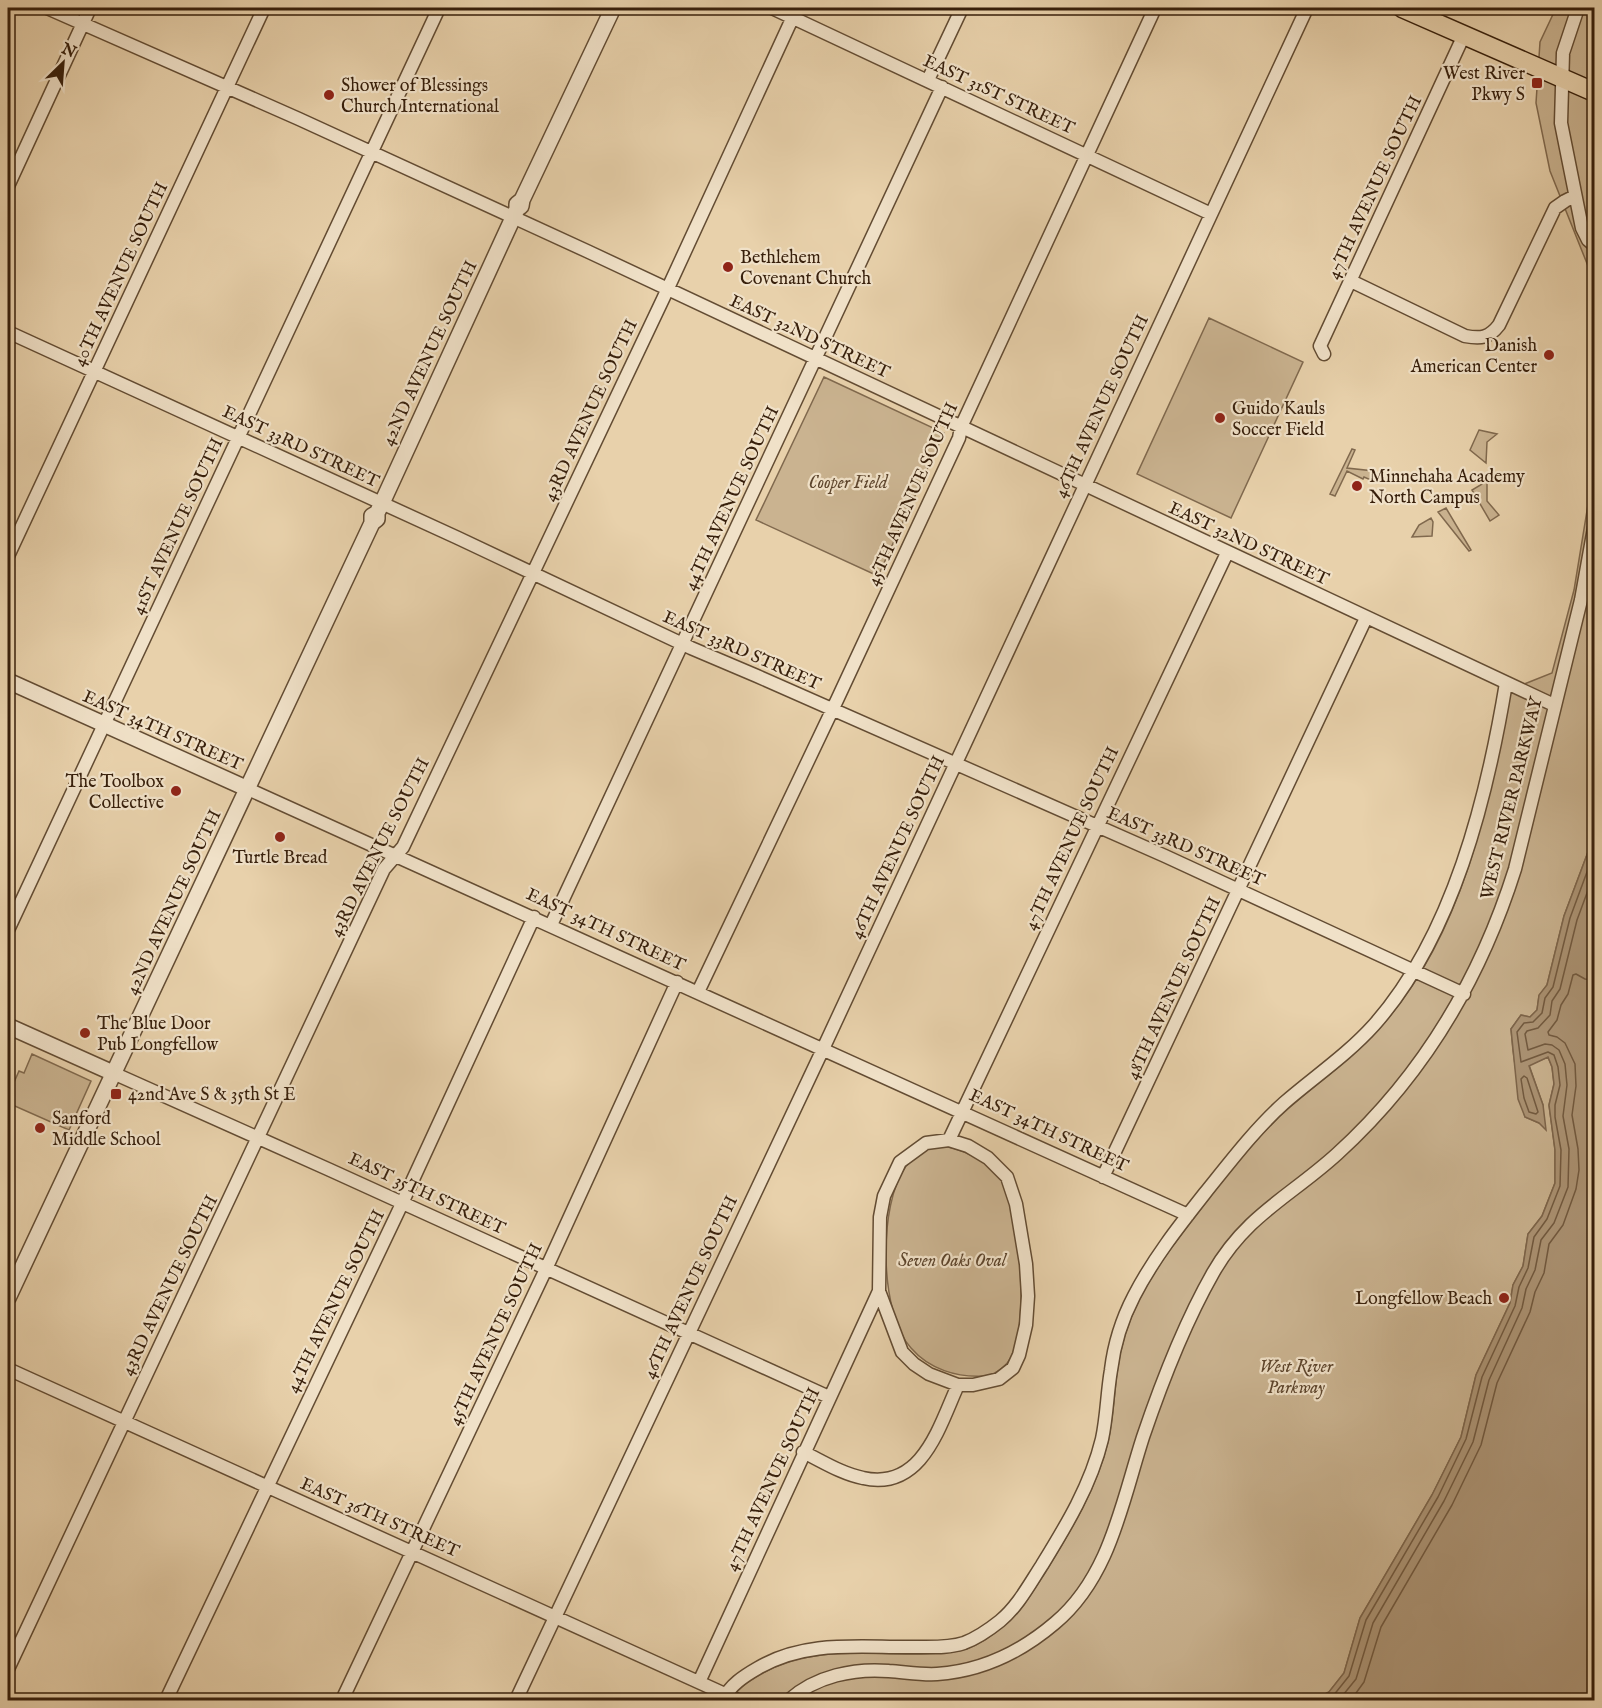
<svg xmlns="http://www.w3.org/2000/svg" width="1602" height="1708" font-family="'IM FELL English',serif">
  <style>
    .green { fill: #cab390; stroke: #80694e; stroke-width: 1.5 }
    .water { fill: #ac9475; stroke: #7d654b; stroke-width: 1.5 }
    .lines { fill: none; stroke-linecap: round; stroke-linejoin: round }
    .shore { stroke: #725a40; stroke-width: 1.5 }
    .minor-casing { stroke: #634c33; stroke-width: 15 }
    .tertiary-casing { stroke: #634c33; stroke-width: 18 }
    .primary-casing { stroke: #371f0b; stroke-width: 21 }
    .minor { stroke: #f0e1c8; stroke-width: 12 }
    .tertiary { stroke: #f0e1c8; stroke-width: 15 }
    .primary { stroke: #e8d1ab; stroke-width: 18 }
    .poi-dot { fill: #8f2418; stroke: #f0e1c8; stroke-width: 2 }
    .labels { text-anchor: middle; stroke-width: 4.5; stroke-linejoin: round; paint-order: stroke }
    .poi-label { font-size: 18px; fill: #371f0b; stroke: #f0e1c8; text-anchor: start }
    .street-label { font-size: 18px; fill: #371f0b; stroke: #f0e1c8 }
    .park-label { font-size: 18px; font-style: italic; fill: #5c442c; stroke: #f0e1c8 }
  </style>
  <rect width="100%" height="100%" fill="#e8d1ab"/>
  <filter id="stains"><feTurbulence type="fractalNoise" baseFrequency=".00333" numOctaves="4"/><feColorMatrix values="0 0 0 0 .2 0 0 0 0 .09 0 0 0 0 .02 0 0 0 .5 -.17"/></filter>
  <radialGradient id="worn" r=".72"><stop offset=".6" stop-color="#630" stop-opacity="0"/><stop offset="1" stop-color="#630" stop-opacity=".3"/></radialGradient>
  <path class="green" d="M1556,8H1594V281L1550,171L1536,103L1540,42Z
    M1209,318L1303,362L1231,518L1137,474Z
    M824,377L944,433L878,576L756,520Z
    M1479,430L1497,434L1487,442L1486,463L1470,450Z
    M1352,449L1355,450L1347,468L1374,471L1373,481L1364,477L1363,479L1347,471L1335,496L1330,494Z
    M1594,468V836L1564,916L1547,985L1539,996L1537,1010L1530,1017L1521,1015L1511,1029C1513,1059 1518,1087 1525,1117L1539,1123L1543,1105L1529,1065L1548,1057L1552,1067L1554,1084L1549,1105L1555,1150V1183L1542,1216L1528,1234L1523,1266L1513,1285L1510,1303L1476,1375L1461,1437L1432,1495L1360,1618L1344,1673L1329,1692L1314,1700H730C738,1688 749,1681 761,1674C810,1646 864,1654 918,1654C934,1653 951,1654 966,1649C981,1644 996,1633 1007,1623C1023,1609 1033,1591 1045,1573C1070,1532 1096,1490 1108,1442C1113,1420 1114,1396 1117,1373C1120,1348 1128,1322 1139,1300C1158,1262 1185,1230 1210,1197C1234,1166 1259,1134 1289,1108C1318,1082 1351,1060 1378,1030C1461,939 1489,809 1509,690L1552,673L1574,590Z
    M1487,481V501L1499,515L1490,521L1472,490Z
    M1446,508L1471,550L1469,551L1438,512Z
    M1431,518L1433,522L1432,536L1412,537L1419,525Z
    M32,1054L91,1081L69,1130L8,1103V1096L19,1071L24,1073Z
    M936,1146C957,1145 991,1162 1002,1180C1005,1185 1006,1192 1008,1197C1020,1236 1028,1317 1012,1355C1008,1365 996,1375 985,1376C957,1378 929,1369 911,1348C879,1313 878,1204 906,1166C914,1156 924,1150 936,1146Z"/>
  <path class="water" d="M1594,836V950L1591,956V957L1594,956V1700H1314L1329,1692L1344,1673L1360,1618L1432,1495L1461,1437L1476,1375L1510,1303L1513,1285L1523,1266L1528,1234L1542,1216L1555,1183V1150L1549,1105L1554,1084L1552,1067L1548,1057L1529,1066L1543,1105L1546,1130L1539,1123L1525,1117L1518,1099L1511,1029L1521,1015L1530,1017L1537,1010L1539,995L1547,985L1564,916Z"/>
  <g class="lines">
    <path class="shore" d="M1524,1076L1527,1078L1538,1112L1536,1114L1529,1112L1524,1098L1521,1079Z
      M1326,1700L1333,1696L1349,1676L1366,1620L1438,1497L1466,1439L1482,1377L1515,1306L1519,1287L1528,1268L1534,1237L1547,1219L1560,1186L1561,1150L1555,1117V1105L1560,1085L1558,1067L1554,1055L1548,1052L1521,1062L1517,1032L1524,1023L1533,1022L1542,1013L1545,998L1553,987L1570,918L1594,853
      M1339,1700L1356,1679L1373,1623L1444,1501L1473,1442L1489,1380L1522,1308L1526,1289L1535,1270L1541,1240L1554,1223L1568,1187L1569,1149L1563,1116L1567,1085L1565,1064L1559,1050L1552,1045L1545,1044L1528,1050L1525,1034L1527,1031L1538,1028L1550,1015L1552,1001L1560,989L1577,920L1594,874
      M1351,1700L1364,1682L1381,1627L1452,1505L1481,1445L1497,1383L1530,1312L1535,1292L1544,1273L1549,1244L1563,1225L1576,1189L1579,1170L1578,1149L1572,1115L1576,1086L1575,1064L1565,1043L1557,1037L1549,1035L1548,1032L1557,1020L1561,1005L1568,994L1573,975L1576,974L1585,979L1594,980"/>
    <defs>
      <path id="minor" d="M47,8L299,119L589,252L1554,705
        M772,8L1211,214
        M1578,8L1563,53L1561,123L1582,228L1588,240L1594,245
        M928,80L962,8
        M8,186L90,8
        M1351,281L1465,336C1481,339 1489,338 1499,325L1555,208L1565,201L1575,196
        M8,332L458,538L691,648L757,676L1165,856L1464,994
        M1324,354L1320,346L1464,35
        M8,556L264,8
        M248,789L1188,1215
        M551,925L942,87
        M8,930L439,8
        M698,992L837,700L959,438L961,427L1155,8
        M113,1073L330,1170L829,1397
        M949,1140L1227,553
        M1103,1177L1366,618
        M8,1369L738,1700
        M803,1452C822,1461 842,1474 863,1478C922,1491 939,1427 958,1385
        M8,1669L384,869L403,847L663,299L797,8
        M699,1682L879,1291L880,1217L884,1196L900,1162L926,1143L949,1140L968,1146L988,1158L1007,1177L1016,1204L1026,1264L1028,1296L1026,1325L1019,1355L1013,1368L999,1379L973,1385H958L929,1374L914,1364L902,1352L879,1291
        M166,1700L398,1212L534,917
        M342,1700L546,1269L677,982
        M516,1700L823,1049L1307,8
        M723,1700C730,1685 744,1676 758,1668C807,1639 862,1648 916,1647C932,1647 949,1648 964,1643C977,1638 990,1629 1000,1621C1018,1606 1029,1585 1042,1565C1066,1526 1091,1485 1102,1439C1107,1416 1107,1393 1111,1370C1114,1345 1122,1319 1134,1296C1153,1259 1179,1226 1205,1193C1230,1162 1255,1129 1284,1103C1314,1077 1347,1055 1374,1025C1453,936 1487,798 1506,683
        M789,1700C816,1676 854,1668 889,1671C905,1672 921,1675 937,1674C981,1671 1021,1652 1055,1623C1110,1577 1122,1502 1143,1437C1162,1381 1184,1324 1213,1273C1246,1215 1291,1196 1337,1154C1424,1075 1480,980 1515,869L1581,600L1594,528"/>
      <path id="tertiary" d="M522,200L517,204V209L521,206L522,200L613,8
        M377,513V519L372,523V516L377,513L382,503L517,209
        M8,681L248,789
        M8,1026L113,1073
        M8,1298L372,523"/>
      <path id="primary" d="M1402,8L1594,92"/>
    </defs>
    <use href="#minor" class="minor-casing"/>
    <use href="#tertiary" class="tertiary-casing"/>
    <use href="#primary" class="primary-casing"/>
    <use href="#minor" class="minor"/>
    <use href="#tertiary" class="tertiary"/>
    <use href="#primary" class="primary"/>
  </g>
  <g class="poi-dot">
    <rect x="1531" y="77" width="12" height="12" rx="3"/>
    <circle cx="329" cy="95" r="6"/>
    <circle cx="728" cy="267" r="6"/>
    <circle cx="1549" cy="355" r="6"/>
    <circle cx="1220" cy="418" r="6"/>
    <circle cx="1357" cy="486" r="6"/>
    <circle cx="176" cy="791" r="6"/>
    <circle cx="280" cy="837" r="6"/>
    <circle cx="85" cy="1033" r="6"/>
    <rect x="110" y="1088" width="12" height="12" rx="3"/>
    <circle cx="40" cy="1128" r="6"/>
    <circle cx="1504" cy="1298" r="6"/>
  </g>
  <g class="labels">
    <g class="poi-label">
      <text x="1525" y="79" text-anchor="end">West River<tspan x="1525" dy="21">Pkwy S</tspan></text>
      <text x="341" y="91">Shower of Blessings<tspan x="341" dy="21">Church International</tspan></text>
      <text x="740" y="263">Bethlehem<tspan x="740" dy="21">Covenant Church</tspan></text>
      <text x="1537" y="351" text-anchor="end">Danish<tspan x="1537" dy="21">American Center</tspan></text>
      <text x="1232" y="414">Guido Kauls<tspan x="1232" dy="21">Soccer Field</tspan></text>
      <text x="1369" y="482">Minnehaha Academy<tspan x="1369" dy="21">North Campus</tspan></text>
      <text x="164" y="787" text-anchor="end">The Toolbox<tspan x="164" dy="21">Collective</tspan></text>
      <text x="280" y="863" text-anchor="middle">Turtle Bread</text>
      <text x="97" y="1029">The Blue Door<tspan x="97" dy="21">Pub Longfellow</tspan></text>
      <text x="128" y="1100">42nd Ave S &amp; 35th St E</text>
      <text x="52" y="1124">Sanford<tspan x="52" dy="21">Middle School</tspan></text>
      <text x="1492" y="1304" text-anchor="end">Longfellow Beach</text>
    </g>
    <g class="street-label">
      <text transform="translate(999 94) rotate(25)" y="6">EAST 31ST STREET</text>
      <text transform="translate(1374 187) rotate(-65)" y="6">47TH AVENUE SOUTH</text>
      <text transform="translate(120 274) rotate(-65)" y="6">40TH AVENUE SOUTH</text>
      <text transform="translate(810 336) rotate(25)" y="6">EAST 32ND STREET</text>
      <text transform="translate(429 353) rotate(-65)" y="6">42ND AVENUE SOUTH</text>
      <text transform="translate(1101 406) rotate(-65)" y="6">46TH AVENUE SOUTH</text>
      <text transform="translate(590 410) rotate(-65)" y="6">43RD AVENUE SOUTH</text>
      <text transform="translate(301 446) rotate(25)" y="6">EAST 33RD STREET</text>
      <text transform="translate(912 494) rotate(-66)" y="6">45TH AVENUE SOUTH</text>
      <text transform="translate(731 498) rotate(-65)" y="6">44TH AVENUE SOUTH</text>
      <text transform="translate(177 526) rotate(-65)" y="6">41ST AVENUE SOUTH</text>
      <text transform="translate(1249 543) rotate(25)" y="6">EAST 32ND STREET</text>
      <text transform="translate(742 650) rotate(24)" y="6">EAST 33RD STREET</text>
      <text transform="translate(163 730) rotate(24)" y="6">EAST 34TH STREET</text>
      <text transform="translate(1511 798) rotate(-76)" y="6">WEST RIVER PARKWAY</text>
      <text transform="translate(1071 838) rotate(-65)" y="6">47TH AVENUE SOUTH</text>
      <text transform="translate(1186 846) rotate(24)" y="6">EAST 33RD STREET</text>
      <text transform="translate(379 847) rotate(-63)" y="6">43RD AVENUE SOUTH</text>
      <text transform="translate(897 847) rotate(-65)" y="6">46TH AVENUE SOUTH</text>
      <text transform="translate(173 902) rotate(-65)" y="6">42ND AVENUE SOUTH</text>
      <text transform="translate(606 929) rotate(25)" y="6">EAST 34TH STREET</text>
      <text transform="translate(1173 988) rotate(-65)" y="6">48TH AVENUE SOUTH</text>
      <text transform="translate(1049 1130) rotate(25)" y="6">EAST 34TH STREET</text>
      <text transform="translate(427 1193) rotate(25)" y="6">EAST 35TH STREET</text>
      <text transform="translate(169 1285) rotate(-64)" y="6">43RD AVENUE SOUTH</text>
      <text transform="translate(690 1287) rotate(-65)" y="6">46TH AVENUE SOUTH</text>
      <text transform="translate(335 1301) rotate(-64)" y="6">44TH AVENUE SOUTH</text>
      <text transform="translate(495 1334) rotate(-65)" y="6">45TH AVENUE SOUTH</text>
      <text transform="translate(772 1479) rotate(-65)" y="6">47TH AVENUE SOUTH</text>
      <text transform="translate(380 1517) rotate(24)" y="6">EAST 36TH STREET</text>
    </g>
    <g class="park-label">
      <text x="848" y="488">Cooper Field</text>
      <text x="952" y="1266">Seven Oaks Oval</text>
      <text x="1296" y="1372">West River<tspan x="1296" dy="21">Parkway</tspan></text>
    </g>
  </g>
  <rect width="1602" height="1708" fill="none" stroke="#e8d1ab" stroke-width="30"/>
  <rect x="9" y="9" width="1584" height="1690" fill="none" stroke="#371f0b" stroke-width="3"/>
  <rect x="15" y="15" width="1572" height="1678" fill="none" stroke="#371f0b" stroke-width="1.5"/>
  <g transform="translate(63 63) rotate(25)" stroke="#f0e1c8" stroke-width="4.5" paint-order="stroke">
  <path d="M0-4.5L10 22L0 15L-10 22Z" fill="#371f0b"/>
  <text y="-9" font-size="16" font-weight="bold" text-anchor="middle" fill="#371f0b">N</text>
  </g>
  <rect width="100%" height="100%" filter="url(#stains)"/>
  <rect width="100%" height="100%" fill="url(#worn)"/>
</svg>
